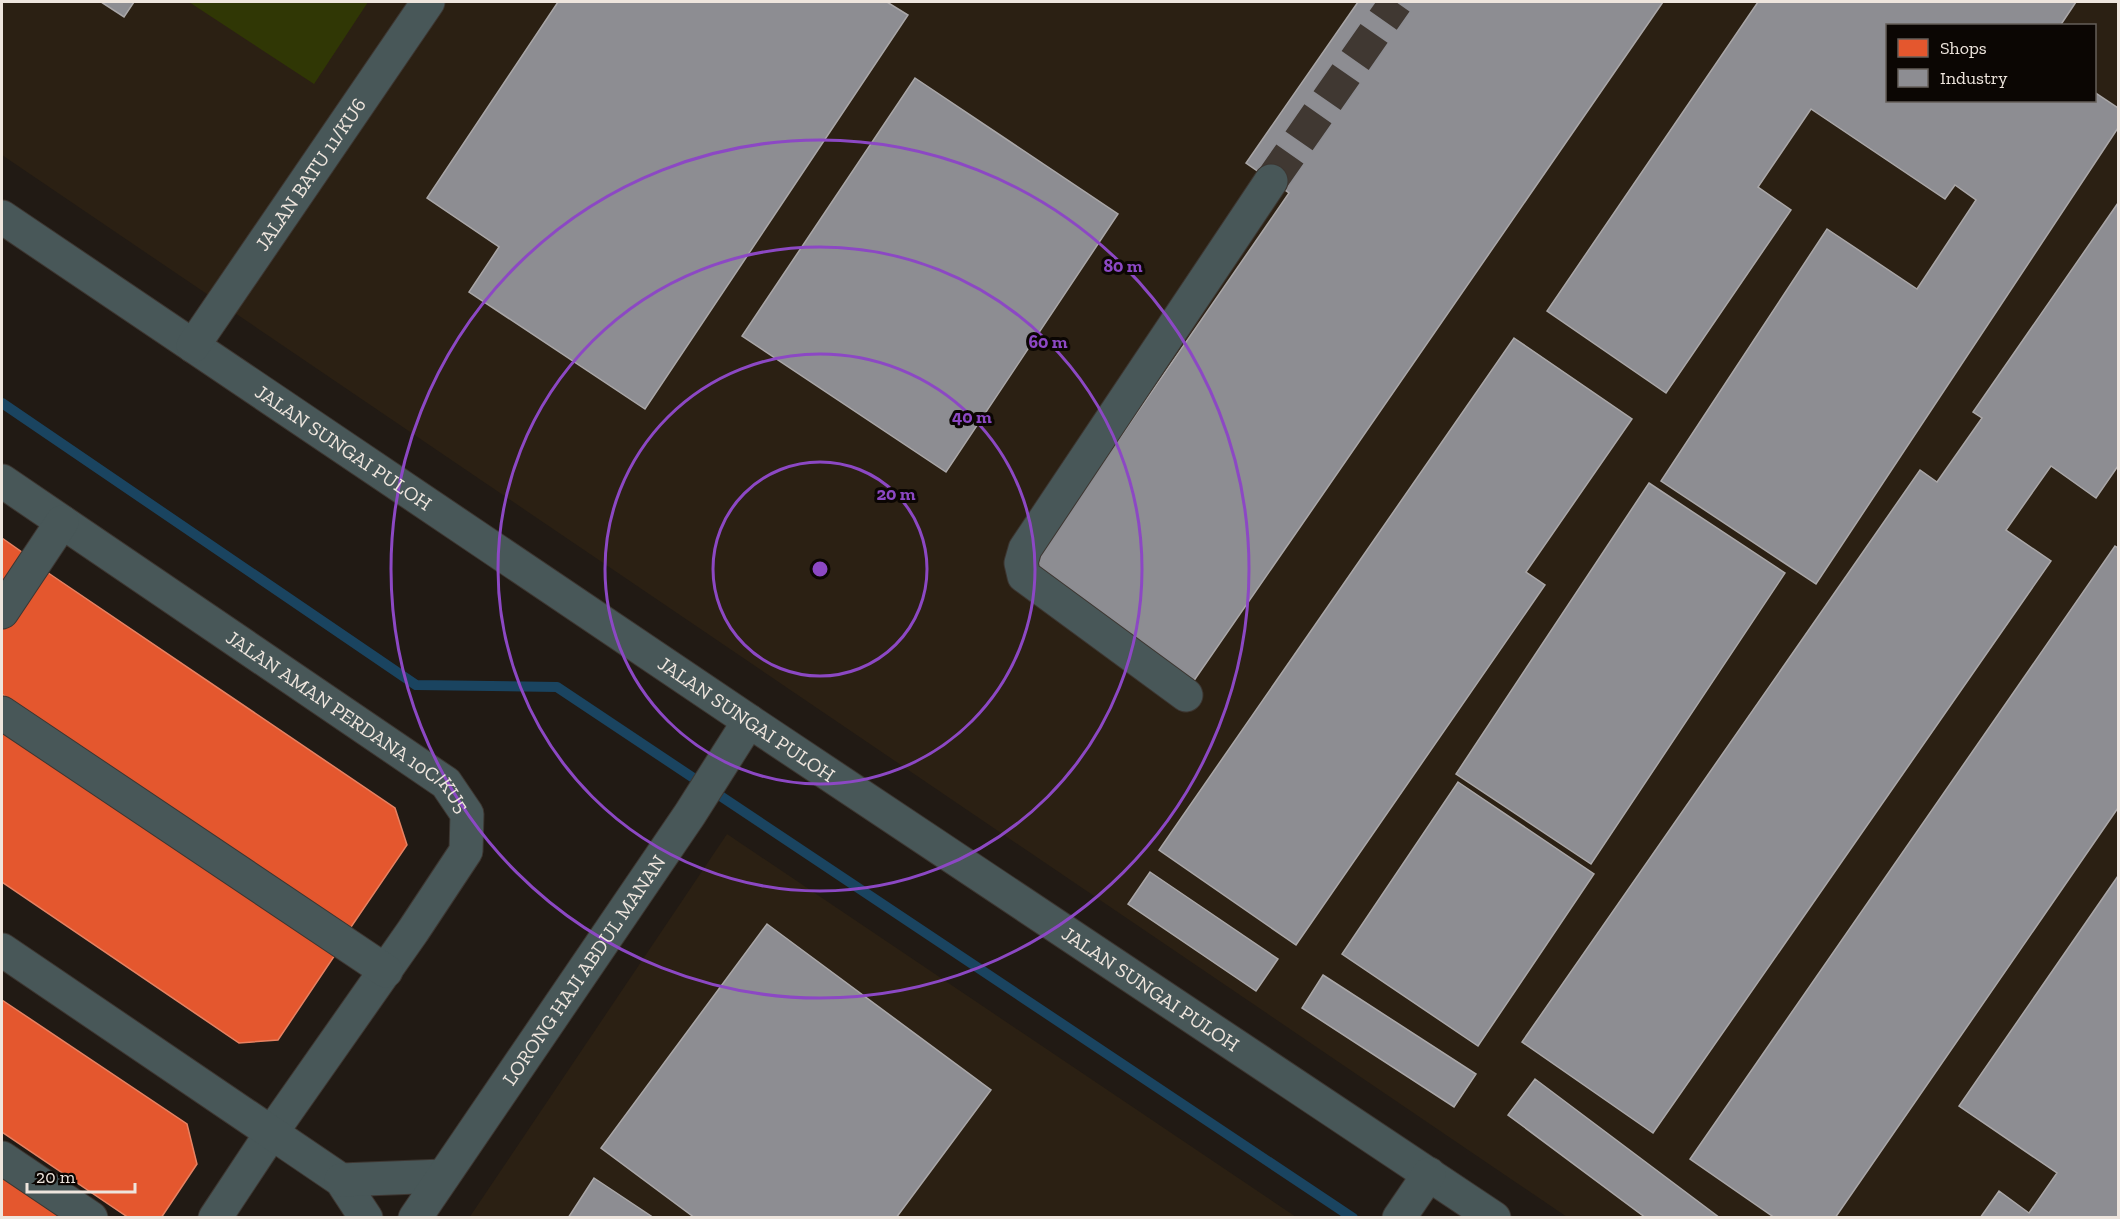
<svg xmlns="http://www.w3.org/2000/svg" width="2120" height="1219" font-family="'Zilla Slab',serif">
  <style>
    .industrial { fill: #2b2013; fill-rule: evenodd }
    .green { fill: #303705 }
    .shops { fill: #e4572e; stroke: #e78262; stroke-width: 1.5 }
    .industry { fill: #8d8d92; stroke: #aaa7a8; stroke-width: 1.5 }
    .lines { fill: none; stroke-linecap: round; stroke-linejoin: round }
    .stream { stroke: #1a4460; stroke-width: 10 }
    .minor-tunnel { stroke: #403832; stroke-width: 33; stroke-dasharray: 33 16; stroke-linecap: butt }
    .minor-casing { stroke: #3d3631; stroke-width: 35 }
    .minor { stroke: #485758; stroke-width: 33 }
    .ring { fill: none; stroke: #8c48c4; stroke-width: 3 }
    .labels { text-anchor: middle; stroke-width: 6; stroke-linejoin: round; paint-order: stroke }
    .street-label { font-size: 20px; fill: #eee5dd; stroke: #0b0603 }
    .centre { fill: #8c48c4; stroke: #0b0603; stroke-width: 3 }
    .ring-label { font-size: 18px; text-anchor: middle; font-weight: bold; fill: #8c48c4; stroke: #0b0603; stroke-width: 6; stroke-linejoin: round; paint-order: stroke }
  </style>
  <rect width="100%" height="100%" fill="#211a14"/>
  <path class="industrial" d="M2,2H2118V1217H1567L2,155ZM1888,26H2094V100H1888Z
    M727,834L1296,1217L469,1218Z"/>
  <path class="green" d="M189,2H368L314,84Z"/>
  <path class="shops" d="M2,538L26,555L2,590Z
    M38,566L395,808L407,845L349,930L2,694V620Z
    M2,728L335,955L278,1040L239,1043L2,882Z
    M2,1000L187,1124L197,1164L161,1218H129L2,1132Z
    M2,1174L67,1218H2Z"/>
  <path class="industry" d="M101,2H134L124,17Z
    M558,2H887L908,15L645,409L469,292L499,247L427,198Z
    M1358,2H1663L1191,685L1027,572L1289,193L1246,163Z
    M1758,2H2076L2060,26H1888V100H2094V92L2118,108V128L1816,584L1661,481L1827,229L1917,289L1976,200L1955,185L1945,199L1811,109L1758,187L1791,210L1666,393L1547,311Z
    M915,78L1118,214L946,472L742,336Z
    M2118,203V466L2096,498L2051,466L2006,530L2051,561L1653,1133L1522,1042L1920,470L1937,482L1982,418L1973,412Z
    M1514,338L1632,419L1526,572L1545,585L1296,945L1159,850Z
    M1649,483L1785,573L1591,864L1456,774Z
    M2115,546L2118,548V808L1835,1218H1775L1690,1159Z
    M1458,782L1594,874L1478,1046L1342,954Z
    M1150,872L1278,959L1256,991L1128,904Z
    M2118,876V1218H1980L1999,1191L2029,1213L2057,1173L1959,1106Z
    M767,924L991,1090L896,1218H695L601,1148Z
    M1323,975L1476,1074L1454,1107L1302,1008Z
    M1535,1079L1720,1218H1646L1508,1115Z
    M594,1178L654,1218H568Z"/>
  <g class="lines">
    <path class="stream" d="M2,403L416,685L557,687L1353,1218"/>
    <path class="minor-tunnel" d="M1271,181L1396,2"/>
    <defs>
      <g id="minor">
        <path id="s1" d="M2,217L749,721L1494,1218"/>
        <path id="s2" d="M193,346L428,2"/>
        <path id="s3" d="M2,481L446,783L467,814L466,851L413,931L272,1132L215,1218"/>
        <path d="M2,612L62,522"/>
        <path d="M1186,695L1024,576L1021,563L1025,549L1271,181"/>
        <path d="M2,713L386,971"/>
        <path d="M2,950L341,1180L366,1218"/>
        <path d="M2,1158L91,1218"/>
        <path d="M341,1180L443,1176"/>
        <path id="s4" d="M415,1218L690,814L749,721"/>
        <path d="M1399,1218L1429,1174"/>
      </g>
    </defs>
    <use href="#minor" class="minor-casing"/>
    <use href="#minor" class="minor"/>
  </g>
  <g class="ring">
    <circle cx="820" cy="569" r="107"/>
    <circle cx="820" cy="569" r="215"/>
    <circle cx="820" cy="569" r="322"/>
    <circle cx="820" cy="569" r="429"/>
  </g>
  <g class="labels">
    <g class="street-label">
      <text dy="7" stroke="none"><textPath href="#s2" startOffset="208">JALAN BATU 11/KU6</textPath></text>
      <text dy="7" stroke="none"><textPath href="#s1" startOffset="412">JALAN SUNGAI PULOH</textPath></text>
      <text dy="7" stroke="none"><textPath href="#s1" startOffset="898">JALAN SUNGAI PULOH</textPath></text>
      <text dy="7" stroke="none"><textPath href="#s3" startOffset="422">JALAN AMAN PERDANA 10C/KU5</textPath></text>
      <text dy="7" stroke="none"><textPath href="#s4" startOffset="300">LORONG HAJI ABDUL MANAN</textPath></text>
      <text dy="7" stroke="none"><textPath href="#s1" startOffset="1384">JALAN SUNGAI PULOH</textPath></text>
    </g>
  </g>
  <circle cx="820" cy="569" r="9" class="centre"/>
  <g class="ring-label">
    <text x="1123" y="272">80 m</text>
    <text x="1048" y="348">60 m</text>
    <text x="972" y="423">40 m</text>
    <text x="896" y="500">20 m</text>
  </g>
  <rect width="2120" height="1219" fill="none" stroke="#eee5dd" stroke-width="6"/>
  <rect x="1886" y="24" width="210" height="78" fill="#0b0603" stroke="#665f5a" stroke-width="1.5"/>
  <rect x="1898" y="39" width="30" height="18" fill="#e4572e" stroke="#665f5a" stroke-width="1.5"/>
  <text x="1940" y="54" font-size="18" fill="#eee5dd">Shops</text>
  <rect x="1898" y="69" width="30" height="18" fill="#8d8d92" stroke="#665f5a" stroke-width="1.5"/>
  <text x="1940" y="84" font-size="18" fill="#eee5dd">Industry</text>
  <path d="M27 1183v9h108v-9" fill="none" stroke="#eee5dd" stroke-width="3"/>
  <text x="36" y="1183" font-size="18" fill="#eee5dd" stroke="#0b0603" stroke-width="4.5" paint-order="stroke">20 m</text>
</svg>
